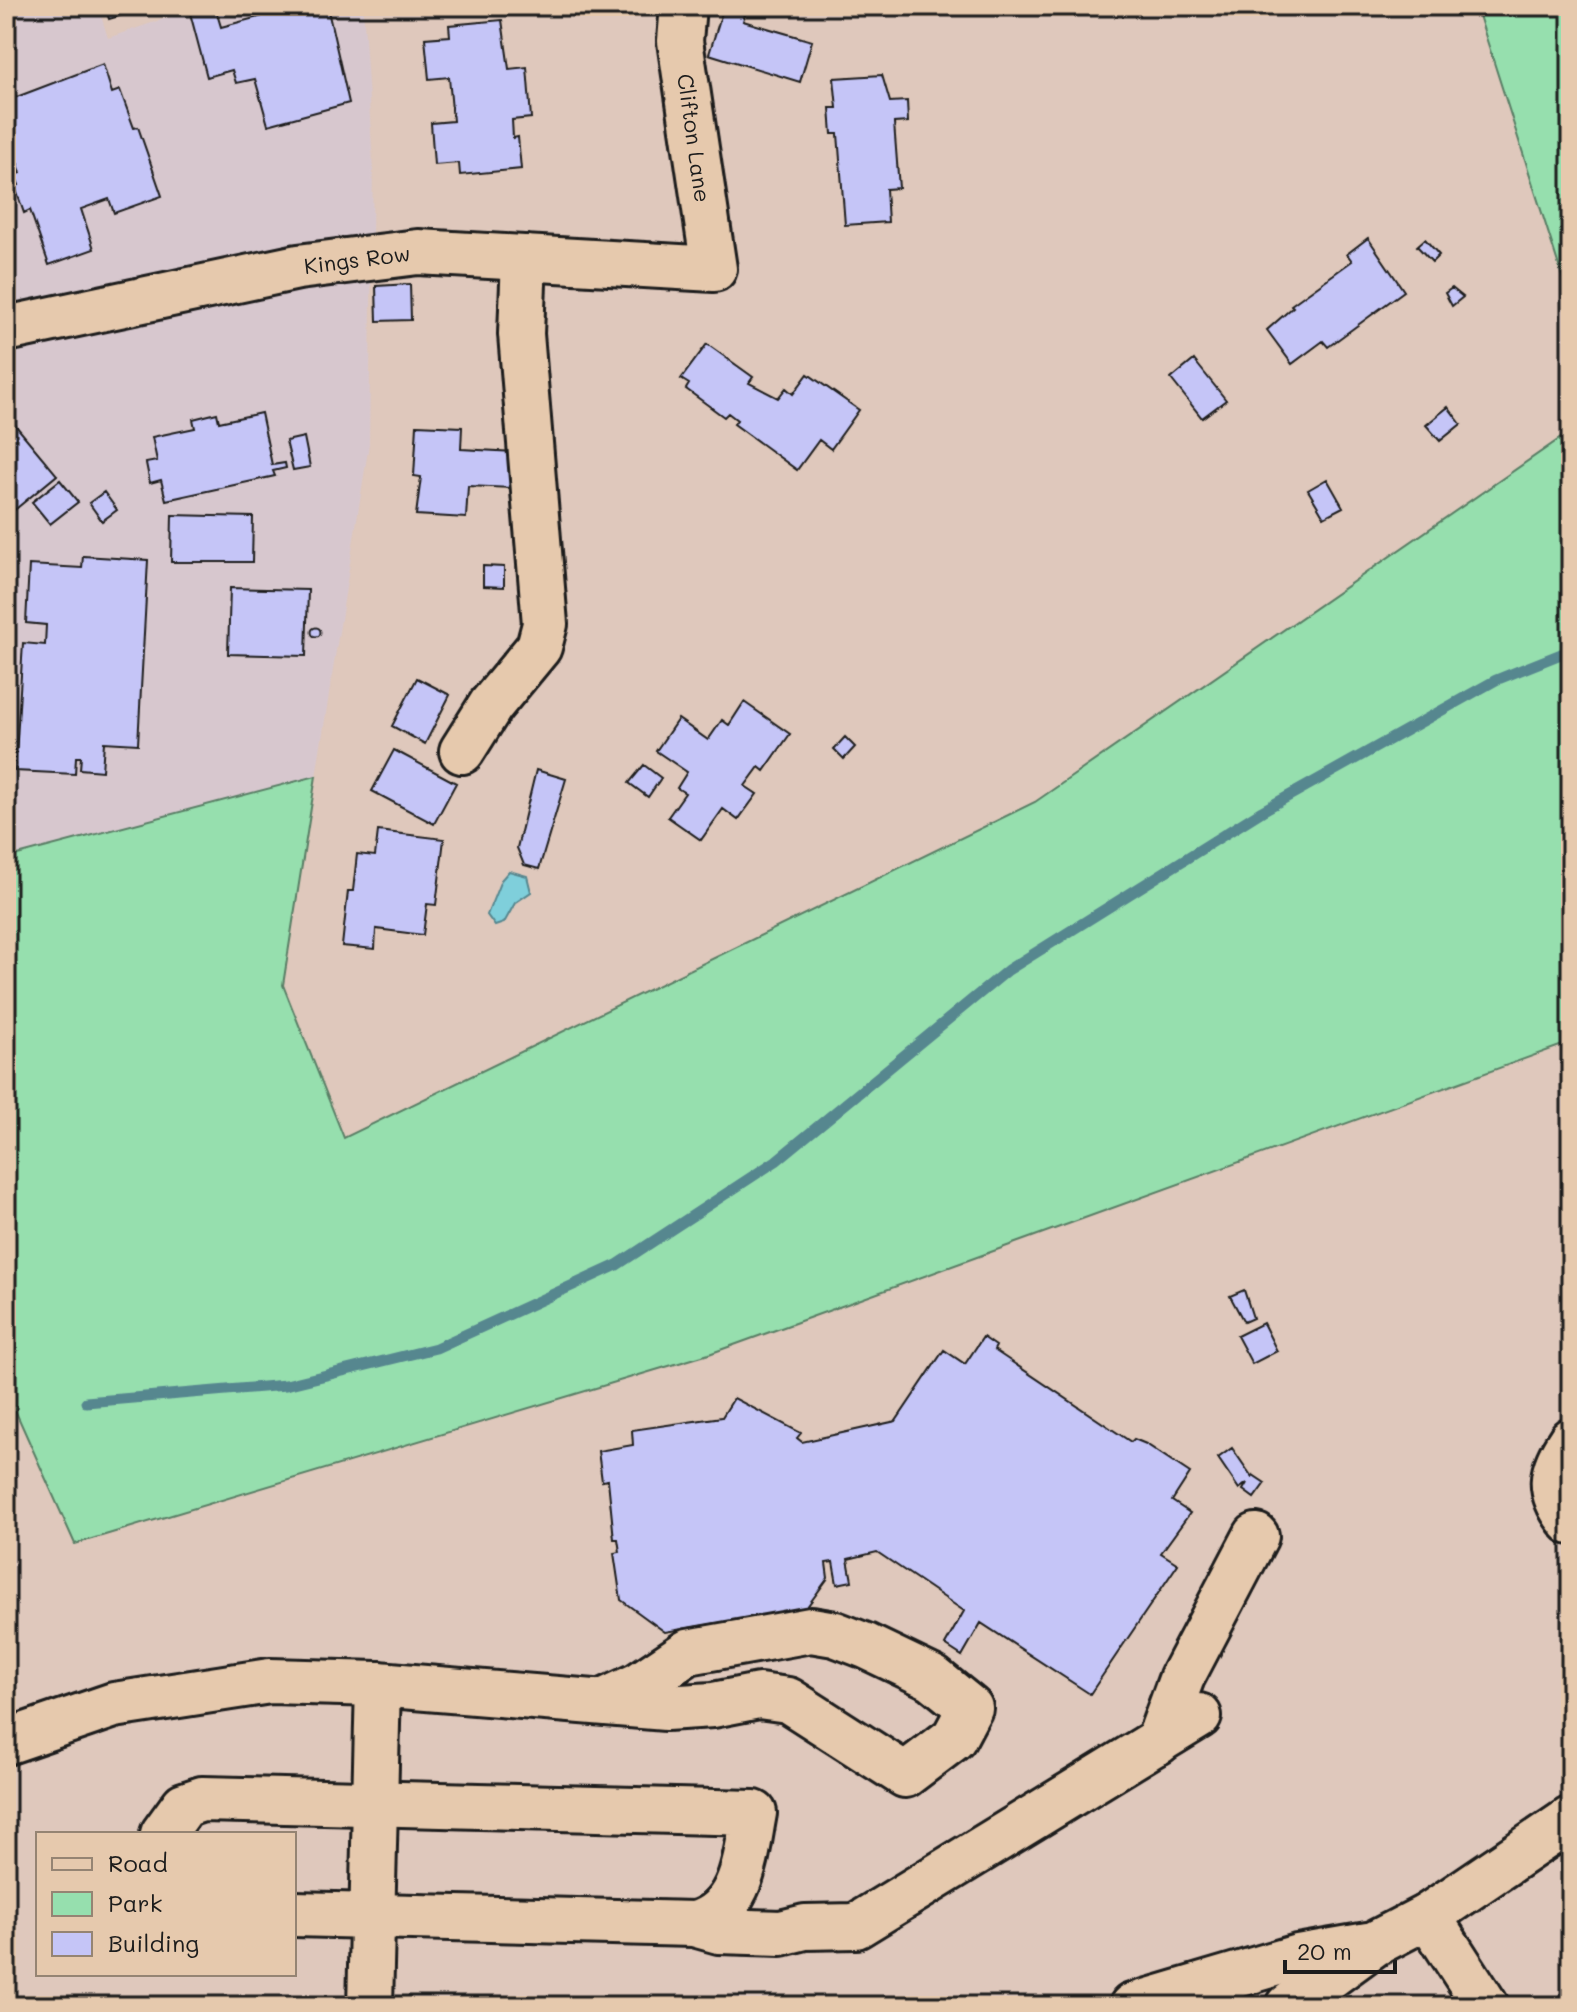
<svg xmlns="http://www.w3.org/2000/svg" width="1577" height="2012" font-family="Mali,sans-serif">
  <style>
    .built { fill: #d7c7ce }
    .green { fill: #96dfae; stroke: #597e65; stroke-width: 2 }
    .water { fill: #7fcfdb; stroke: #57878f; stroke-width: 2 }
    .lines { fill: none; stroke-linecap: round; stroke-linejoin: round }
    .stream { stroke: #57878f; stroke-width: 11 }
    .building { fill: #c5c5f7; stroke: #1c1c1c; stroke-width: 2 }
    .minor-casing { stroke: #1c1c1c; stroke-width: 50 }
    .minor { stroke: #e6c9ad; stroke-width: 44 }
    .labels { text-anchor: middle; stroke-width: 6; stroke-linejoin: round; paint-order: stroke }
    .street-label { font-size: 22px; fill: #1c1c1c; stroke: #e6c9ad }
  </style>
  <rect width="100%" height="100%" fill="#dfc8bc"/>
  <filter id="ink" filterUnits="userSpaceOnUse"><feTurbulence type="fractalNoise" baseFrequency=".0125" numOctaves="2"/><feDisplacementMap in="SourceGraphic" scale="16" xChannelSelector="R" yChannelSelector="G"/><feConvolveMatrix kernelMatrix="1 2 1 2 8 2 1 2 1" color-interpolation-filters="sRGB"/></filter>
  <g filter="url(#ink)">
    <path class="built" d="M6,6H98L108,38L201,6H363L373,164L369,444L316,776L6,858Z"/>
    <path class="green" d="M1476,6H1571V304Z
      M1571,431V1042L709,1354L75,1544L6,1390V858L316,776L283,985L344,1138L1035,802Z"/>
    <path class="water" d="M509,871L527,876L531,892L515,903L504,923L495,926L487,915L501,880Z"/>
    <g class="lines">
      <path class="stream" d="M86,1402L286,1385L436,1348L617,1265L776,1161L1008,970L1262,811L1496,680L1571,650"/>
    </g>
    <path class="building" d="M105,6H127L129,13L109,19Z
      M300,6H327L349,103L268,125L255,79L236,83L232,70L207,77L190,13L215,7L221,27Z
      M724,6L747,8L743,21L812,41L800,82L709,54Z
      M502,20L509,69L527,67L531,118L512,120L513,138L518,137L521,169L460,175L459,163L434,165L431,123L453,121L449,77L429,79L425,38L450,36L449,25Z
      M103,64L112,93L120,90L134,128L138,127L162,196L114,213L109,199L81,209L94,249L49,265L30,210L24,213L15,187L19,185L15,175L21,173L6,129V101Z
      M882,75L890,102L907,101L908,122L894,123L899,188L886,189L888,222L845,225L838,134H832L830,108H837L834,78Z
      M1368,238L1404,291L1328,347L1323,341L1292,364L1267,330L1293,307L1291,305L1352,261L1347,254Z
      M1425,239L1439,255L1432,262L1417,246Z
      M410,284L411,320L377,321L376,286Z
      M1452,288L1463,297L1452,306L1445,293Z
      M707,344L753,377L749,383L778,398L786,388L793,394L808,374L859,410L831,449L819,440L797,470L734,424L737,420L728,413L724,417L686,389L689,384L681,379Z
      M1194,360L1226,400L1202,418L1171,379Z
      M1448,407L1461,424L1440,441L1426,425Z
      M217,413L219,422L261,413L272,465L285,463L286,468L273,471L275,476L166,500L161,480L150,483L146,463L157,461L152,437L195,428L193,419Z
      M6,414L57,475L6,517Z
      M417,425L462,427L461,449L515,452L512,488L468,486L466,518L416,515L421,477L414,476Z
      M304,437L310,467L293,470L286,441Z
      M1327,479L1343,507L1324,517L1308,490Z
      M60,480L78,502L50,524L32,502Z
      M104,492L117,510L102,521L89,503Z
      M172,515L253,517L252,562H171Z
      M83,556L148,560L138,744L104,742L102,771L80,769L81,757H76L75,774L15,771L23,643L45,645L46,625L26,623L29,565L82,568Z
      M483,566L504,567V587L483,586Z
      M230,588L308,590L306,656L228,654Z
      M311.5 632a4.5 4.5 0 1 1 9 0a4.5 4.5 0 1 1-9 0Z
      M417,678L450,695L425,744L392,726Z
      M744,702L790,734L764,771L759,767L745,786L757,794L738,820L723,809L701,840L668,817L685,793L677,788L687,772L656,751L678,719L708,740L722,720L729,725Z
      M845,737L855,747L844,759L834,749Z
      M394,750L456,783L434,824L372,791Z
      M644,765L661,778L648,797L629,783Z
      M536,770L566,779L539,869L524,865L517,848Z
      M378,831L444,839L436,905L427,904L423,935L376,929L375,949L342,946L348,891H353L357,854L375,856Z
      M1244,1290L1253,1318L1244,1322L1230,1296Z
      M1263,1323L1277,1351L1252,1364L1237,1336Z
      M983,1337L996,1346L994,1350L1131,1442L1134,1439L1146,1444L1190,1473L1172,1501L1190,1513L1161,1553L1178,1564L1090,1694L981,1623L962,1656L945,1645L964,1611L877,1552L848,1559L852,1581L837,1584L833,1562L826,1563L828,1578L801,1615L780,1618L776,1613L665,1632L621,1600L614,1553L620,1552L618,1539H614L608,1480L602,1481L598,1451L633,1445L632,1430L722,1417L734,1398L801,1433L797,1438L802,1442L896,1421L944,1350L965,1364Z
      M1232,1448L1252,1477L1253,1475L1265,1483L1254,1498L1243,1490L1247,1483L1239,1489L1218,1458Z"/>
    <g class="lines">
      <defs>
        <g id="minor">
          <path id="s1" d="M6,329L298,267L418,252L714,269L680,41L683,6"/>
          <path d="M462,751L491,705L539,647L545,624L521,334L524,258"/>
          <path d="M1571,1440C1550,1472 1546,1491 1571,1522"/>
          <path d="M6,1742L114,1705L270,1681L378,1684L666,1708L713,1705L759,1696L788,1700L905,1775L954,1738L970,1708L933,1678L866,1646L835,1634L811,1630L688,1652L639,1685L605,1701"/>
          <path d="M1158,1742L1182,1677L1256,1536"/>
          <path d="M163,1834L184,1805L202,1799L754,1813C746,1855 743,1912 694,1924"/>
          <path d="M294,1914L694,1924L719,1931L781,1933L805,1927L856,1926L1199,1716"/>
          <path d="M1428,1916L1486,2006"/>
          <path d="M370,2006L378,1684"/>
          <path d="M1132,2006L1298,1957L1368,1945"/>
          <path d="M1289,2006L1374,1944L1428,1916L1571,1819"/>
        </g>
      </defs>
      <use href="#minor" class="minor-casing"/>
      <use href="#minor" class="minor"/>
    </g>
  </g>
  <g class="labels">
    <g class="street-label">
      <text transform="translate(694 138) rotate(82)" y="8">Clifton Lane</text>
      <text dy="8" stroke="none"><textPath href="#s1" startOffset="358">Kings Row</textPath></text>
    </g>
  </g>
  <rect width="1577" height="2012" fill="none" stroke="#e6c9ad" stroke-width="32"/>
  <rect x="16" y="16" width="1545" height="1980" fill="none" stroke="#1c1c1c" stroke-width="3" filter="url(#ink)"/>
  <rect x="36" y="1832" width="260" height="144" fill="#e6c9ad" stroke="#958473" stroke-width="2"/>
  <rect x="52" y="1858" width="40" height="12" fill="#e6c9ad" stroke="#958473" stroke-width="2"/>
  <text x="108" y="1872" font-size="24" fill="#1c1c1c">Road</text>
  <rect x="52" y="1892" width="40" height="24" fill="#96dfae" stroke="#958473" stroke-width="2"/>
  <text x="108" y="1912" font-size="24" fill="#1c1c1c">Park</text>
  <rect x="52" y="1932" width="40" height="24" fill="#c5c5f7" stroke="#958473" stroke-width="2"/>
  <text x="108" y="1952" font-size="24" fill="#1c1c1c">Building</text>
  <path d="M1285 1960v12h110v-12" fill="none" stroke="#1c1c1c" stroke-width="4"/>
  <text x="1297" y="1960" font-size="24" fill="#1c1c1c" stroke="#e6c9ad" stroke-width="6" paint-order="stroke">20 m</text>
</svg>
